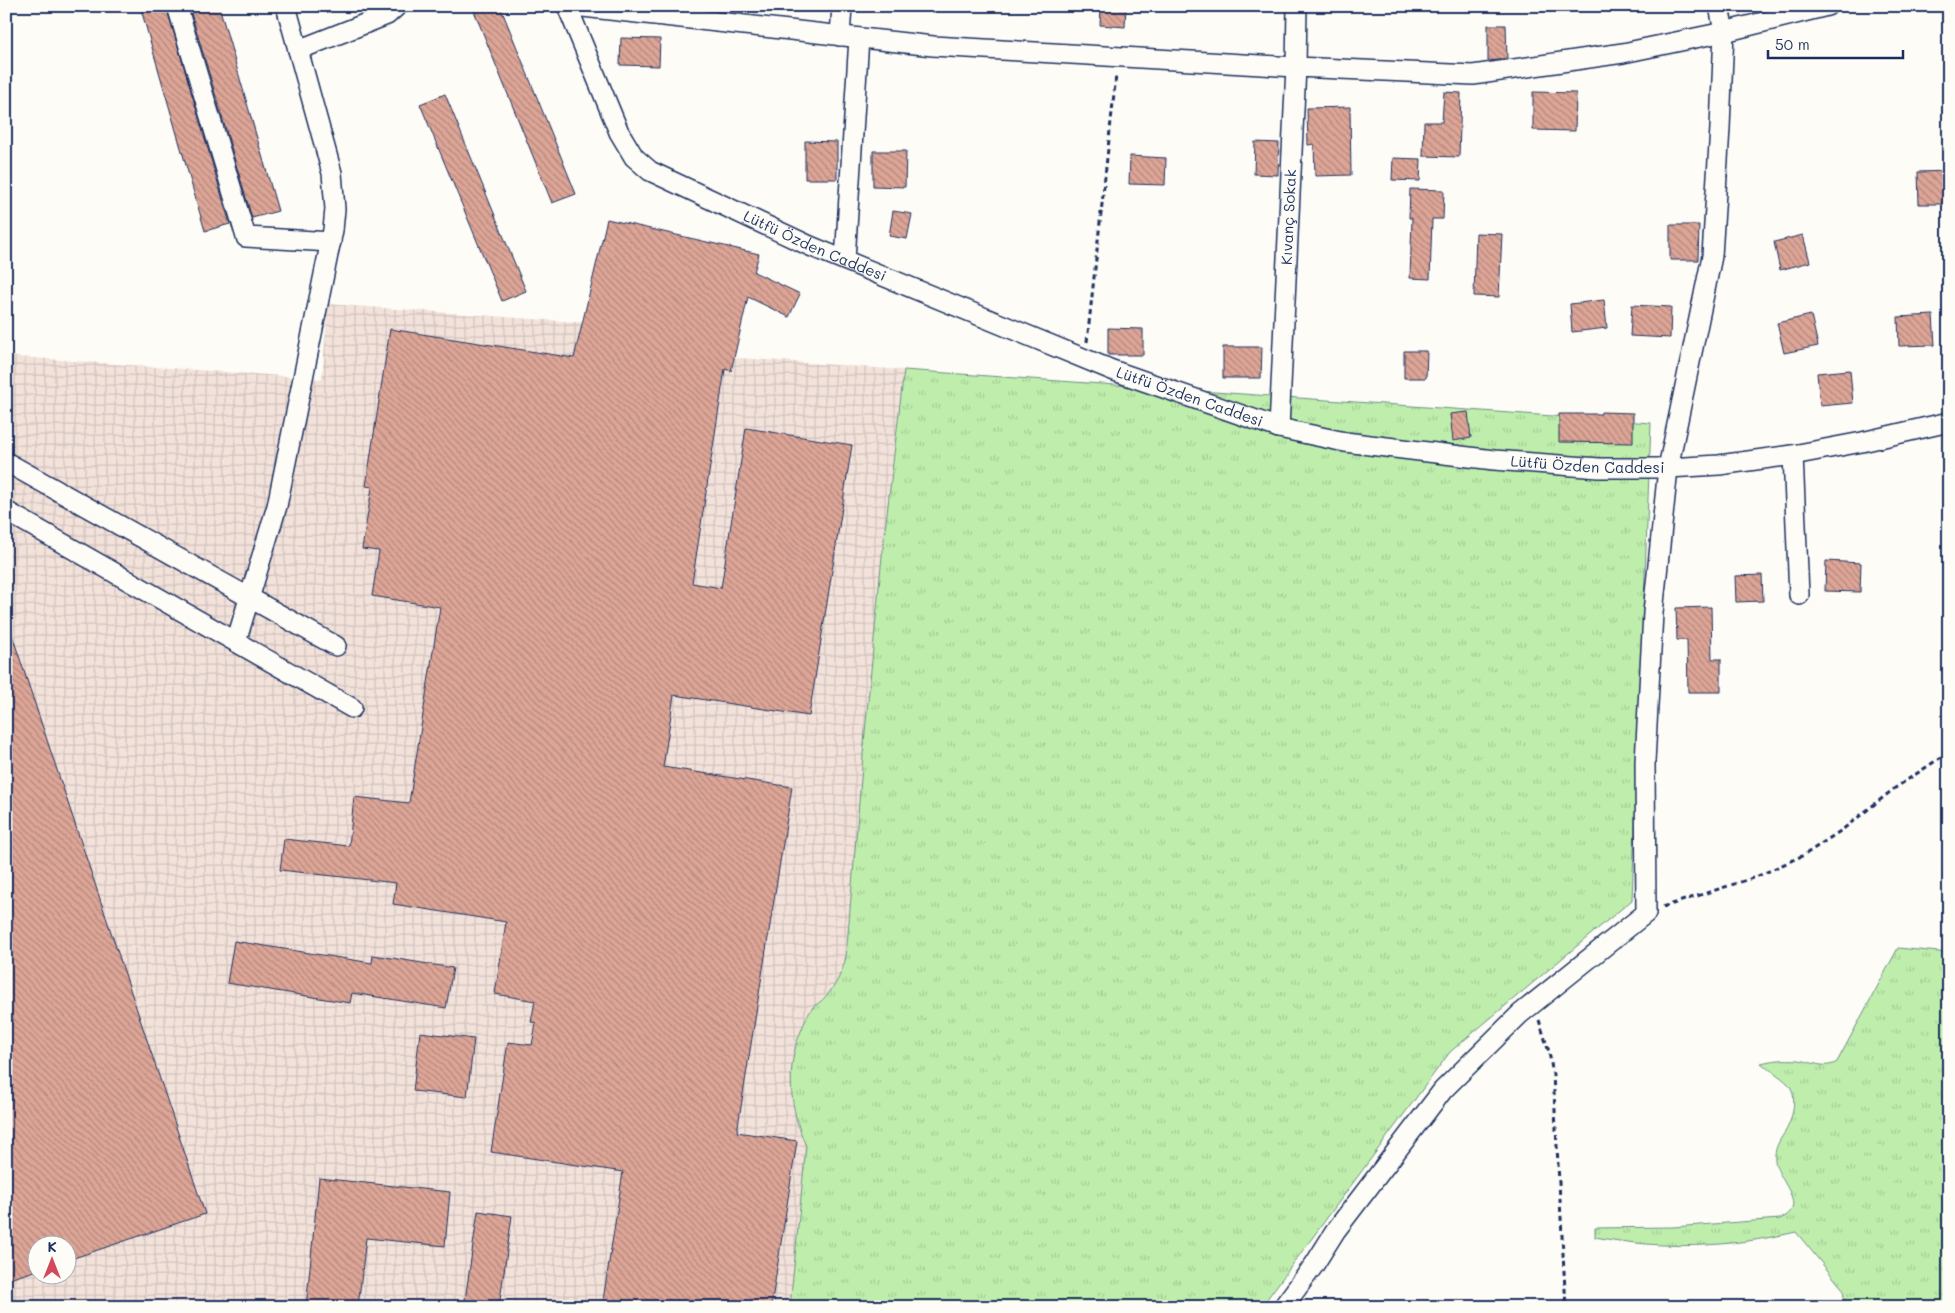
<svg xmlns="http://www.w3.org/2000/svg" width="1955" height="1313" font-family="Mali,sans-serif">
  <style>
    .industrial { fill: url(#industrial-grid); fill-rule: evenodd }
    .grass { fill: url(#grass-tufts); stroke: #6d8e85 }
    .building { fill: url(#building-back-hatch); stroke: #1b2f5e }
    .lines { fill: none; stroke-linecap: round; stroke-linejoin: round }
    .minor-casing { stroke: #1b2f5e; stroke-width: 22 }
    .path { stroke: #1b2f5e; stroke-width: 3; stroke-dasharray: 5 4; stroke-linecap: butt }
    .minor { stroke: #fdfcf7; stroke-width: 19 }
    .labels { text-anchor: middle; stroke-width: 4.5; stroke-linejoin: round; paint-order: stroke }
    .street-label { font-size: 15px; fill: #1b2f5e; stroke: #fdfcf7 }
  </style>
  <defs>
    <pattern id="industrial-grid" width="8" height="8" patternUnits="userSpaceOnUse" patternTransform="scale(1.25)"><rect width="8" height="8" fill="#f3e2da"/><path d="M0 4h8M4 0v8" fill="none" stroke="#d0c2be"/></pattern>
    <pattern id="grass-tufts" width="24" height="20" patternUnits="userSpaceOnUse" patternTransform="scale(1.25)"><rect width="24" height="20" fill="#bfeeac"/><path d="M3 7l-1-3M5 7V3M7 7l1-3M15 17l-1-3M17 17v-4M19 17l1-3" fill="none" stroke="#a4cc96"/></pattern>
    <pattern id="building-back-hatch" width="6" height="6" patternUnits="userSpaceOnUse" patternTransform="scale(1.25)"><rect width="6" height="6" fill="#dda596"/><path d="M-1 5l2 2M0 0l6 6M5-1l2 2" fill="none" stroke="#b2877e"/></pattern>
  </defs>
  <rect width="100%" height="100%" fill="#fdfcf7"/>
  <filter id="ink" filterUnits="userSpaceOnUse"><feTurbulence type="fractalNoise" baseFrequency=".02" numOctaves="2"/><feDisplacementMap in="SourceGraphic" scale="10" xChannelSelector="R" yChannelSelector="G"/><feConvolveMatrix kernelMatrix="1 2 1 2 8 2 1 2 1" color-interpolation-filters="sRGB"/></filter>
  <g filter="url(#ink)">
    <path class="industrial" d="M328,304L588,323L587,347L904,370L882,556L864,743L846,957L839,978L832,989L813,1008L804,1023L797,1040L792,1069V1100L800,1132L806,1146L790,1307H6V356L322,379ZM38,1246H68V1276H38Z"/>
    <path class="grass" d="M904,370L1651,423L1632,900L1450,1052L1261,1307H790L806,1146C790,1109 785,1069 801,1031C804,1023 808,1014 813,1007C817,1004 822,1001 825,997C836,986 842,973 846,957L864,743L882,556Z
      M1898,948L1949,953V1307H1845L1843,1289L1796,1232C1726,1248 1665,1250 1595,1237V1228L1673,1227L1780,1219C1811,1206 1776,1179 1775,1160C1774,1149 1779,1141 1785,1132C1792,1121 1797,1100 1791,1088C1787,1080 1768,1069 1761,1063C1773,1060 1785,1059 1798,1060C1811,1061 1824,1070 1837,1062Z"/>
    <path class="building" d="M140,6H166L230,224L205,231Z
      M189,6H219L278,211L252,218Z
      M472,6H500L576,194L552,203Z
      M1101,6H1126L1125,27L1100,25Z
      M1488,25H1506L1507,59L1488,61Z
      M621,38L660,39L659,66L620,65Z
      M1444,92L1461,93L1459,157L1423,156L1424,122H1442Z
      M1533,92L1576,93L1575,131L1533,130Z
      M445,94L526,291L502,301L420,104Z
      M1350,107L1351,175L1315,176L1314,144L1308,145L1307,108Z
      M805,141L837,142V179H805Z
      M1255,142L1279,143L1278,175L1254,174Z
      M873,151H906L905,187L873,186Z
      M1130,156L1166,158L1165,185L1129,184Z
      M1393,158L1421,159L1420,181L1392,180Z
      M1949,171V204H1919L1918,172Z
      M1410,189L1444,190L1443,219H1432L1430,279L1410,278L1412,218H1409Z
      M893,211L912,214L907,239L889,236Z
      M607,219L759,254L754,272L800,294L789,317L748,297L731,371L725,369L692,583L721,588L746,428L852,445L809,716L674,695L663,767L792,787L737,1132L797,1141L771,1307H602L623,1172L491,1152L508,1042L532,1045L536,1023L531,1022L535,1001L495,994L506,922L393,904L396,883L280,870L284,839L349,846L354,797L409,803L440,607L372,596L379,551L362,549L372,487L366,486L390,329L574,358Z
      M1670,225H1699L1698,260H1670Z
      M1476,233L1502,234L1499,297L1474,296Z
      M1803,235L1810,262L1780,270L1774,242Z
      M1604,300L1607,328L1572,332L1570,304Z
      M1632,305L1671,307L1670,338L1630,336Z
      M1811,315L1818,346L1784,353L1777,323Z
      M1933,315L1935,345L1899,346L1898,317Z
      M1108,328L1143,329V355H1108Z
      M1223,347H1262L1261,378H1223Z
      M1404,351H1427L1426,378H1404Z
      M1850,370L1853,403L1820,406L1817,373Z
      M1468,412L1471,438L1453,441L1450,414Z
      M1601,412L1633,413V443L1559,442V414H1601Z
      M1826,561L1861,563L1860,592L1825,591Z
      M1762,575L1763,601L1736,602L1735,576Z
      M1711,607L1712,659H1721V692H1688L1687,640H1677L1676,608Z
      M9,626L205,1214L68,1260V1246H38V1270L6,1280V627Z
      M234,941L372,963L373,955L453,968L446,1008L352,993L350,1003L227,983Z
      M420,1032L474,1039L467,1097L413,1091Z
      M319,1178L450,1192L445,1246L366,1238L358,1307H306Z
      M478,1211L512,1216L499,1307H464Z"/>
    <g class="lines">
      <defs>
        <g id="minor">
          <path d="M177,6L246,237L331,242"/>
          <path id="s1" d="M567,6L619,132L634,157L650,171L810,246L1112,370L1279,428L1345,442L1494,460L1599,468H1668L1719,465L1793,455L1862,442L1949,422"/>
          <path d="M574,6L933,46L1296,67L1473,75L1623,53L1724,32L1827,6"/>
          <path d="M840,36L842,6"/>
          <path d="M298,50L387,15L397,6"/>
          <path d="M845,260L859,38"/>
          <path id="s2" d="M1279,428L1296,67L1297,6"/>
          <path d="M1793,455L1799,595"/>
          <path d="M6,462L336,646"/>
          <path d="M6,511L352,708"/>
          <path d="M236,642L277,506L333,230L335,209L332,173L286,6"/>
          <path d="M1283,1307L1314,1265L1336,1230L1443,1090L1520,1014L1646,913L1645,762L1653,613L1668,468L1712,256L1720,128L1724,32L1719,6"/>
        </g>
      </defs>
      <use href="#minor" class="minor-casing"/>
      <path class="path" d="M1087,342L1116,75
        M1663,907L1756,877L1804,855L1842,830L1895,788L1949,752
        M1539,1020L1549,1052L1553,1075L1566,1307"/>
      <use href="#minor" class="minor"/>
    </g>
  </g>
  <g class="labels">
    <g class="street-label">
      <text dy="5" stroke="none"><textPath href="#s2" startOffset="211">Kıvanç Sokak</textPath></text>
      <text dy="5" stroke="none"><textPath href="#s1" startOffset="368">Lütfü Özden Caddesi</textPath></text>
      <text dy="5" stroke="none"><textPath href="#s1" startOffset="772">Lütfü Özden Caddesi</textPath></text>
      <text dy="5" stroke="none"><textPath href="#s1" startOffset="1178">Lütfü Özden Caddesi</textPath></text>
    </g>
  </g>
  <rect width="1955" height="1313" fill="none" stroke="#fdfcf7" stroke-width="25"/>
  <rect x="12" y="12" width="1930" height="1288" fill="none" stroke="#1b2f5e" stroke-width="2" filter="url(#ink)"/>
  <g transform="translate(52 1260)"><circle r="24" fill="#fdfcf7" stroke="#a3aaba"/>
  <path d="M0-4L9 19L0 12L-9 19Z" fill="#d1495b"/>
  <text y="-8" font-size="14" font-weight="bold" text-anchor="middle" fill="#1b2f5e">K</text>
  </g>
  <path d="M1768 50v8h135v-8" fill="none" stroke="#1b2f5e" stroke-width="2.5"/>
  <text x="1775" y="50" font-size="15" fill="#1b2f5e" stroke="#fdfcf7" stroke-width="4" paint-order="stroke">50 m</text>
</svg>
